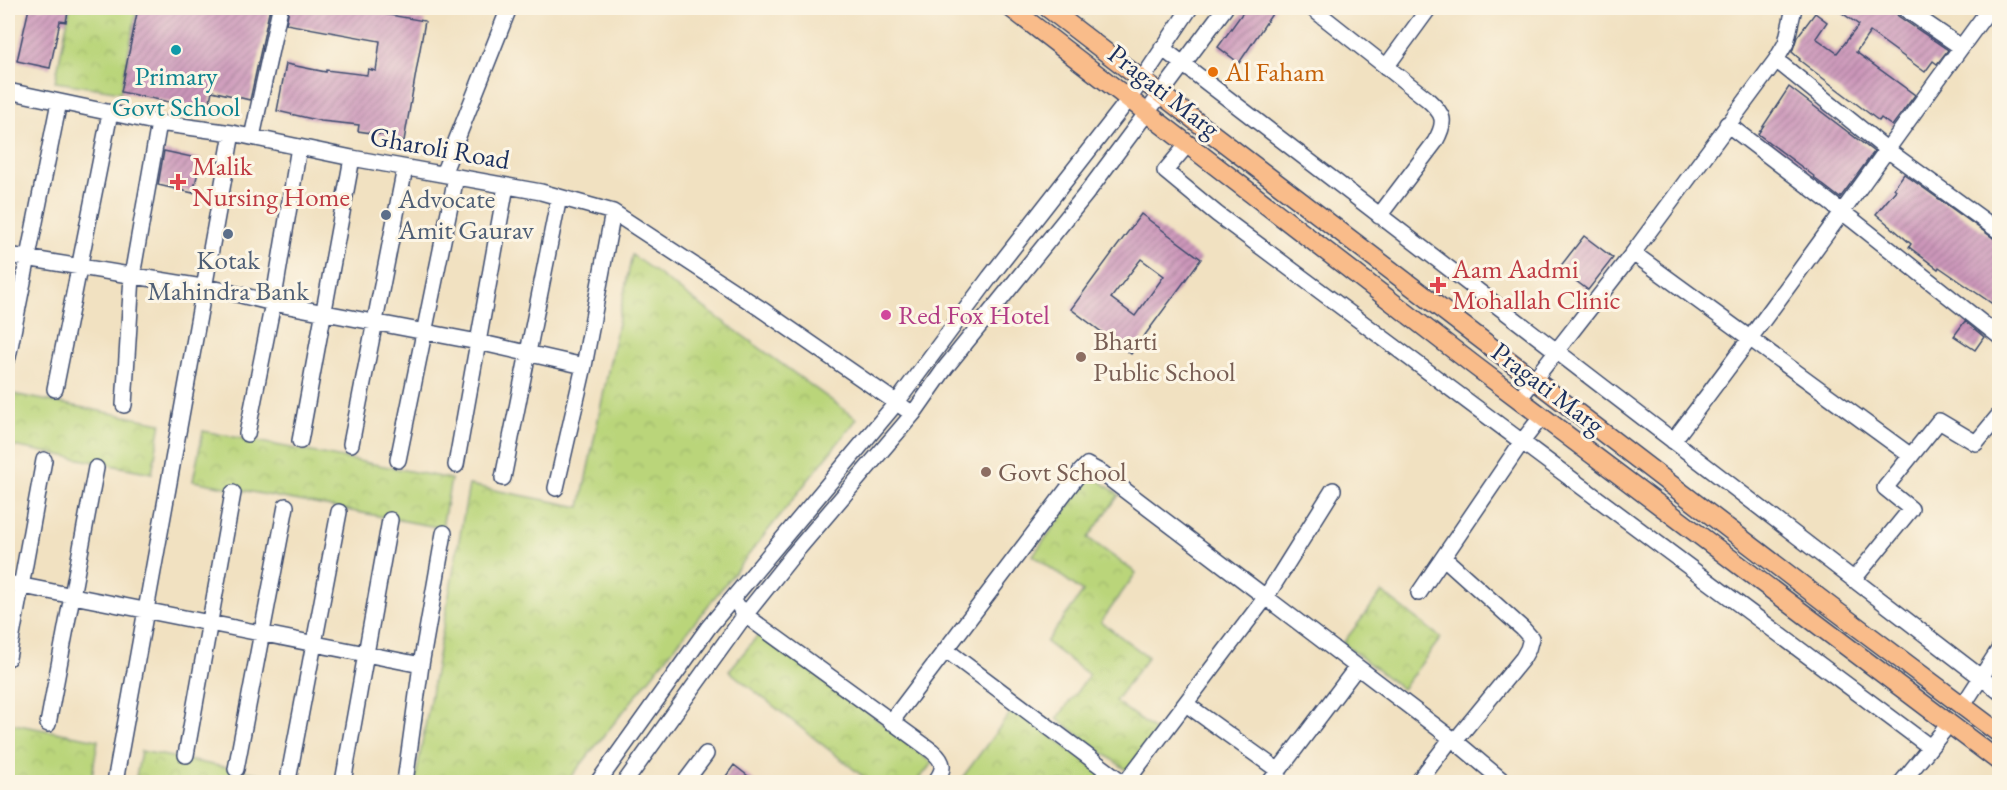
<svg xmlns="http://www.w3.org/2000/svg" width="2007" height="790" font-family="'EB Garamond',serif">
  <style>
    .park { fill: url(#park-crowns); stroke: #6a826c; stroke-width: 1.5 }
    .building { fill: url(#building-hatch); fill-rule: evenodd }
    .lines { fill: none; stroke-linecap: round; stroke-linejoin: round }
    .minor-casing { stroke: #3b4a6d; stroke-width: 18 }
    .major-casing { stroke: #3b4a6d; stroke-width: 21 }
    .minor { stroke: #fff; stroke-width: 15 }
    .major { stroke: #f9bc8a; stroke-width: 18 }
    .culture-dot { fill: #0f9aa8; stroke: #fcf5e5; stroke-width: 2 }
    .food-dot { fill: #e8710a; stroke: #fcf5e5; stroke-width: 2 }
    .health-dot { fill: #e0444e; stroke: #fcf5e5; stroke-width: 2 }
    .service-dot { fill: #5c6f8a; stroke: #fcf5e5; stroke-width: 2 }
    .hotel-dot { fill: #d1479c; stroke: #fcf5e5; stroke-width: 2 }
    .education-dot { fill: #8d6e63; stroke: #fcf5e5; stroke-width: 2 }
    .labels { text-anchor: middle; stroke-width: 6; stroke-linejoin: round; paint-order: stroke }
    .food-label { font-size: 27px; fill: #c56008; stroke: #fcf5e5; text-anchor: start }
    .culture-label { font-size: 27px; fill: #0d838f; stroke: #fcf5e5 }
    .street-label { font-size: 27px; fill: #1b2f5e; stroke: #fcf5e5 }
    .health-label { font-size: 27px; fill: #be3a42; stroke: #fcf5e5; text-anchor: start }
    .service-label { font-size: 27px; fill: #4e5e75; stroke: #fcf5e5; text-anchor: start }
    .hotel-label { font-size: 27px; fill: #b23c85; stroke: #fcf5e5; text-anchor: start }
    .education-label { font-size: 27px; fill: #785e54; stroke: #fcf5e5; text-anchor: start }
  </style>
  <defs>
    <pattern id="park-crowns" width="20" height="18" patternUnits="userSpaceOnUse" patternTransform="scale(1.5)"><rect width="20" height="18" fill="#bad57a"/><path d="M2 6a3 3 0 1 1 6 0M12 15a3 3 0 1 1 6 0" fill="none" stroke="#9fb76c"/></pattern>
    <pattern id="building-hatch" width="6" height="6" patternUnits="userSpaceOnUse" patternTransform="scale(1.5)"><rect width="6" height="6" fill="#cc97ba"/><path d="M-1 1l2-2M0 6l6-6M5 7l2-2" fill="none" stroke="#a57c9a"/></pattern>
  </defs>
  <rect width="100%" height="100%" fill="#fcf5e5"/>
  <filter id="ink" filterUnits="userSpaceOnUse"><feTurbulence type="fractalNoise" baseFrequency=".0167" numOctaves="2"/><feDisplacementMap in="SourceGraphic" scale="12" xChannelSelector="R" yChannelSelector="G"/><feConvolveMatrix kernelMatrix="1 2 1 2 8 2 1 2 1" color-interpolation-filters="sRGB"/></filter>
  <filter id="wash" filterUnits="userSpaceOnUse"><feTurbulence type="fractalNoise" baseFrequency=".008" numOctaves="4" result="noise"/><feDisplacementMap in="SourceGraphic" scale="24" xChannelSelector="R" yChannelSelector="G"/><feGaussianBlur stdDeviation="1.35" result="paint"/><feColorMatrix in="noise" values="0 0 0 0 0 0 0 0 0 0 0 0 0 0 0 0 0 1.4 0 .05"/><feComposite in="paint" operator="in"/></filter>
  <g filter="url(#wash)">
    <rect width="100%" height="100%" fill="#f1e1c1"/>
    <path class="park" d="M70,8H137L121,92L55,82Z
      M632,255L857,419L567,782H415L469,485L580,507Z
      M8,393L161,423L152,473L8,445Z
      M203,431L451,479L442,528L193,481Z
      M1092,475L1119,495L1088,538L1136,573L1101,622L1148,657L1115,701L1161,735L1132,774L1057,719L1089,675L1046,642L1083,592L1033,555Z
      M1382,592L1441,638L1402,689L1343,643Z
      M763,629L932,763L917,782H870L729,671Z
      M1014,708L1113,782H959Z
      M8,723L98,740L91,782H8Z
      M141,751L301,782H135Z"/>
    <g id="blocks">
      <path class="building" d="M29,8H69L66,22L60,21L50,68L17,61Z
        M138,8H270L250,100L212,91L208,110L121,92Z
        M289,8H379L378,13L425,21L404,141L385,139V135L358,131L359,125L321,121L277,111L286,64L326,72V70L367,75L368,69L376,71L380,41L286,24Z
        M1246,8H1276L1239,63L1218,47Z
        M1835,8H1893L1898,16L1948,50L1937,64L1933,61L1925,72L1870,32L1856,52L1915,95L1892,126L1881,118L1879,121L1799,60L1800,59L1792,52L1797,37L1815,13L1827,22L1816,38L1837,53L1859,25Z
        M1789,87L1874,152L1840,198L1814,178L1815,177L1758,134Z
        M164,151L201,159L193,193L158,185Z
        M1904,174L2000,243V309L1939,267L1938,269L1909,247L1911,244L1876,214L1896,190L1894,188Z
        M1141,214L1201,259L1131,354L1071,309ZM1141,259L1164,276L1135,316L1111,298Z
        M1584,236L1613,258L1588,290L1559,268Z
        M1965,321L1984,337L1975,350L1954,336Z
        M734,765L757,783H721Z"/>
    </g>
  </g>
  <g filter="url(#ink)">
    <use href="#blocks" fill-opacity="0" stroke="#3b4a6d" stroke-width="1.5"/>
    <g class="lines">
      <defs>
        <path id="minor" d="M1312,8L1427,99C1444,114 1447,121 1435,142L1379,216
          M1904,8L1961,47
          M1162,48L2000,692
          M1776,60L1886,149L2000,232
          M1386,67L1429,8
          M8,91L159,123L232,133L352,158L541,192L613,212L761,309L913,414
          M1727,124L1854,221L2000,337
          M252,137L280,8
          M1188,144L1165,171L1217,214L1930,747
          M443,174L509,8
          M1633,253L1911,456
          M8,255L220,290L273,303L478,342L584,366
          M8,357L59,102
          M55,389L110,113
          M1519,399L1633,253L1776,60L1786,43L1794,8
          M124,405L132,276L159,123
          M247,434L273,303L299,147
          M300,441L352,158
          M1673,441C1782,299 1884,152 1990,8
          M351,444L405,168
          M398,460L456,177
          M456,465L506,186
          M503,478L559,197
          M556,488L584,366L613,212
          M1444,558L1523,629L1531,638L1528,649L1523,658L1455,741
          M1853,580L1911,509L1885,488L1939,421L1976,443L2000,414
          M8,583L421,665
          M1419,593L1521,443L1542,416
          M740,608L745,615L932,751C945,762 945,769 935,782
          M946,650L1122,782
          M8,658L44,460
          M1186,704L1279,771
          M1962,707L2000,648
          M891,722L1081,471L1087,465L1102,473L1455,741L1504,782
          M48,724L96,468
          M186,755L233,493
          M236,769L286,506
          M289,775L339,512
          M115,782L232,133
          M343,782L390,520
          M405,782L421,665L444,533
          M598,782L708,628L897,402L990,277L1129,99L1190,8
          M625,782L745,615L793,555L913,414L946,367L1086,194L1225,8
          M685,782L706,754
          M1126,782L1266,597L1333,490
          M1270,782L1357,667
          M1418,782L1451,739
          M1902,782L1949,724"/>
        <path id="major" d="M1011,8L1475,366L2000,762
          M1048,8L1831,607L2000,734"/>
      </defs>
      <use href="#minor" class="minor-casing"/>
      <use href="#major" class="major-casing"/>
      <use href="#minor" class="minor"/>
      <use href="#major" class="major"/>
    </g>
  </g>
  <circle class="culture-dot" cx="176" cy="50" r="6"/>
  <circle class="food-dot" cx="1213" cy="72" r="6"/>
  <g class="health-dot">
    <path d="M175 173h6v6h6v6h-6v6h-6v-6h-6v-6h6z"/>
    <path d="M1435 276h6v6h6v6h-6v6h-6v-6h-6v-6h6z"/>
  </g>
  <g class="service-dot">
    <circle cx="386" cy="215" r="6"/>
    <circle cx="228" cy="234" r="6"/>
  </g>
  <circle class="hotel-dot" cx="886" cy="315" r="6"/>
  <g class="education-dot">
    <circle cx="1081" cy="357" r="6"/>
    <circle cx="986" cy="472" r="6"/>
  </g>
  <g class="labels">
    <g class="food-label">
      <text x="1225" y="81">Al Faham</text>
    </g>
    <g class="culture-label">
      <text x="176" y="85">Primary<tspan x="176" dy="31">Govt School</tspan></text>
    </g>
    <g class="street-label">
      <text transform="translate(1164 91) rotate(38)" y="9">Pragati Marg</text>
      <text transform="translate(440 148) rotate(10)" y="9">Gharoli Road</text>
      <text transform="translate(1548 388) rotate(37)" y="9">Pragati Marg</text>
    </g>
    <g class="health-label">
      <text x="192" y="175">Malik<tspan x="192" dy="31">Nursing Home</tspan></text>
      <text x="1452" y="278">Aam Aadmi<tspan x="1452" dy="31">Mohallah Clinic</tspan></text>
    </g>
    <g class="service-label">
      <text x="398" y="208">Advocate<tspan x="398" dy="31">Amit Gaurav</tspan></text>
      <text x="228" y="269" text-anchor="middle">Kotak<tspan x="228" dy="31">Mahindra Bank</tspan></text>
    </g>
    <g class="hotel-label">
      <text x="898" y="324">Red Fox Hotel</text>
    </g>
    <g class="education-label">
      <text x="1093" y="350">Bharti<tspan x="1093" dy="31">Public School</tspan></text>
      <text x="998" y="481">Govt School</text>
    </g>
  </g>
  <rect width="2007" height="790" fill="none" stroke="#fcf5e5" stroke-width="30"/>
</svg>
